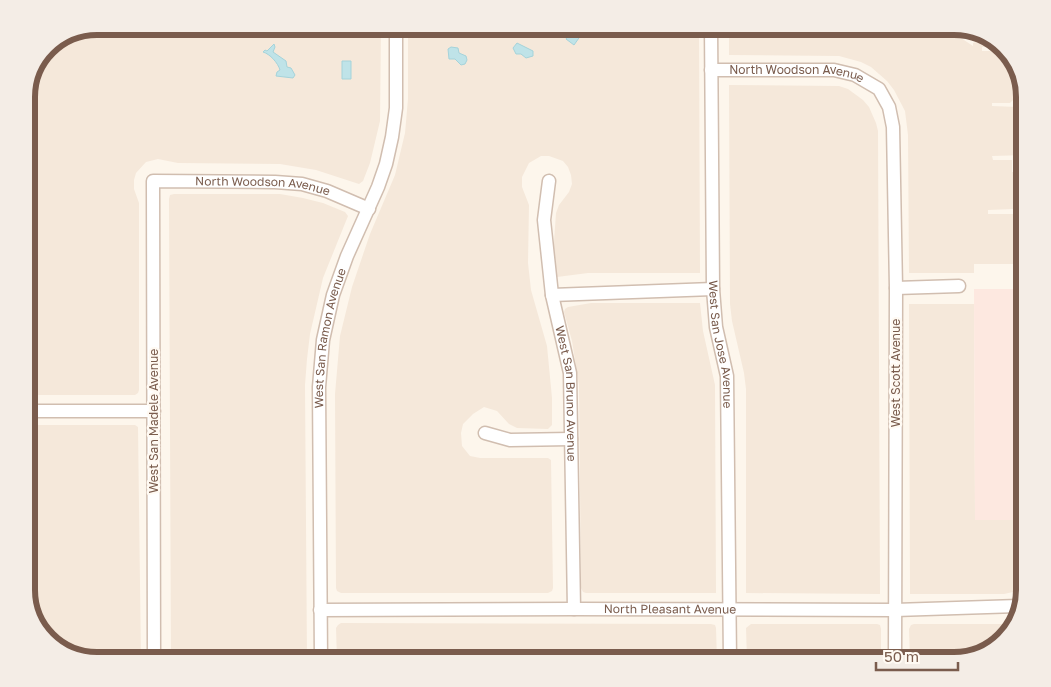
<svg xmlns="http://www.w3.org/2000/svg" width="1051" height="687" font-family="'Golos Text',sans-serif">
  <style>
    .residential { fill: #f5e8da }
    .commercial { fill: #fde8e0 }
    .water { fill: #bfe3e8; stroke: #a5d3da }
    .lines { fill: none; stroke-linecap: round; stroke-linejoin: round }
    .street-casing { stroke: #d1beb0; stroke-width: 15 }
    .street { stroke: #fff; stroke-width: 12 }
    .labels { text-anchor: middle; stroke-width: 4.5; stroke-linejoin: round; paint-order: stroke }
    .street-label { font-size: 12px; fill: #7a5c4d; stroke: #fffaf3 }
    .rim { fill: none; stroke: #7a5c4d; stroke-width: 6 }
  </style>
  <rect width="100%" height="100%" fill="#fdf6ec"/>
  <path class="residential" d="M97,26H381L380,121L370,163L363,181L359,184L316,170L280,164L178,163L158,159L146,162L136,173L134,180V189L139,203V390L138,393L135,395H26V92L47,47Z
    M408,26H699L700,273H588L557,277L553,256L556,213L559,205L569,192L572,184L571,175L568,167L563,161L549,156H541L529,163L522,177V187L529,205L528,263L531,290L547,346L552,398V425L548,429L517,428L509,424L497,411L484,407L473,414L463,424L461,433L462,446L470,456L480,458H548L551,460L553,588L552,591L548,593H341L337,591L336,588L335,394L340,336L352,287L370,234L395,175L405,133L408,99Z
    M729,26H943L973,46V43L982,40V35L993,38L1001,46L982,47V51H1006L1012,58V64H1016L1024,89L1010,103H992V106L1021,107V118L1025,119V143H1023V155L992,156L993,160H1012V172H1025V196L1013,197V209L988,210V214H1018V226L1025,227V251H1018V264H974V273H909L908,135L905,111L894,90L887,81L871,67L861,62L839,56L729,55Z
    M729,85L839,86L848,89L863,100L869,107L876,123L878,131L880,594L746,593V389L744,373L732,321L730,304Z
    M174,194H280L303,198L323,203L345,212L348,216L323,278L310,334L307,359L305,385L307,661H171L169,199L170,195Z
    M591,303H700L703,331L715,385L716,593H586L583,592L581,588L579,385L572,341L564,312L565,309L568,307Z
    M909,304H974L975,520H1025V583L1013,592L1004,594H910Z
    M26,425H135L138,427L141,661H97L58,649L36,625L26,595Z
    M341,623L711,624L715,625L716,628L717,661H337L336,628L338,625Z
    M751,624H877L880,625L881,629V661H747L746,628Z
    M914,624H1015L1013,629L989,651L955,661H910L909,629L911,625Z"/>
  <path class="commercial" d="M974,289H1025V520H975Z"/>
  <path class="water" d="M575,26L586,28L574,45L566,39Z
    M517,43L533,51V56L526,58L521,54H516L513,48Z
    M274,44L275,47L273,52L286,61L287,67L291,68L295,75L293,78L276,76L277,72L280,70C278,63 270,54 263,52L265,50L267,51Z
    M451,47L458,48L459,53L466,56L467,60L465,64L461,65L455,59H449L448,49Z
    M342,61H351V79H342Z"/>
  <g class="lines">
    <defs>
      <g id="street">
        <path id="s1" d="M711,26L713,289L716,327L727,376L730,661"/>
        <path id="s2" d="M711,70H834L855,75L879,89L889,107L893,127L896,288L895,661"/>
        <path id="s3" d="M549,181L544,220L552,295L570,373L574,609"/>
        <path d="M896,288L959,286"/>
        <path d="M552,295L713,289"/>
        <path d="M26,411H154"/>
        <path d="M485,433L510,440L571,439"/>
        <path id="s4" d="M320,610L574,609L895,610L1020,606"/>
        <path id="s5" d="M154,661L153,181L275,182L302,184L327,191L369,209"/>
        <path id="s6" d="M321,661L319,387L323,340L333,295L347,256L378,187L386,164L392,137L396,108V26"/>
      </g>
    </defs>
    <use href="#street" class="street-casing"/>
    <use href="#street" class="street"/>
  </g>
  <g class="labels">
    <g class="street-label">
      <text dy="4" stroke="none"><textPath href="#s2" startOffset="86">North Woodson Avenue</textPath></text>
      <text dy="4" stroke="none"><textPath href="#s5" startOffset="590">North Woodson Avenue</textPath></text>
      <text dy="4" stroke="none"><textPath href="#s6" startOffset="324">West San Ramon Avenue</textPath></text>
      <text dy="4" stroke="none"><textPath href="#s1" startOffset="319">West San Jose Avenue</textPath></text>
      <text transform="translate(896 373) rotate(-90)" y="4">West Scott Avenue</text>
      <text dy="4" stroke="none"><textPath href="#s3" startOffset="215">West San Bruno Avenue</textPath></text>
      <text transform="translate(154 421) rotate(-90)" y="4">West San Madele Avenue</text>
      <text dy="4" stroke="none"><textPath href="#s4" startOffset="350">North Pleasant Avenue</textPath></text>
    </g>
  </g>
  <path d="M0 0H1051V687H0ZM97 35H954A62 62 0 0 1 1016 97V590A62 62 0 0 1 954 652H97A62 62 0 0 1 35 590V97A62 62 0 0 1 97 35Z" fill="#f4ede6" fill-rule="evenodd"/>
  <path class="rim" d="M97 35H954A62 62 0 0 1 1016 97V590A62 62 0 0 1 954 652H97A62 62 0 0 1 35 590V97A62 62 0 0 1 97 35Z"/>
  <path d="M876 662v8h82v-8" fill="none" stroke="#7a5c4d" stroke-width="2.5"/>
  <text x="884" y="662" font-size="15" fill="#7a5c4d" stroke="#fffaf3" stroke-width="4" paint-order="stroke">50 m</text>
</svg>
